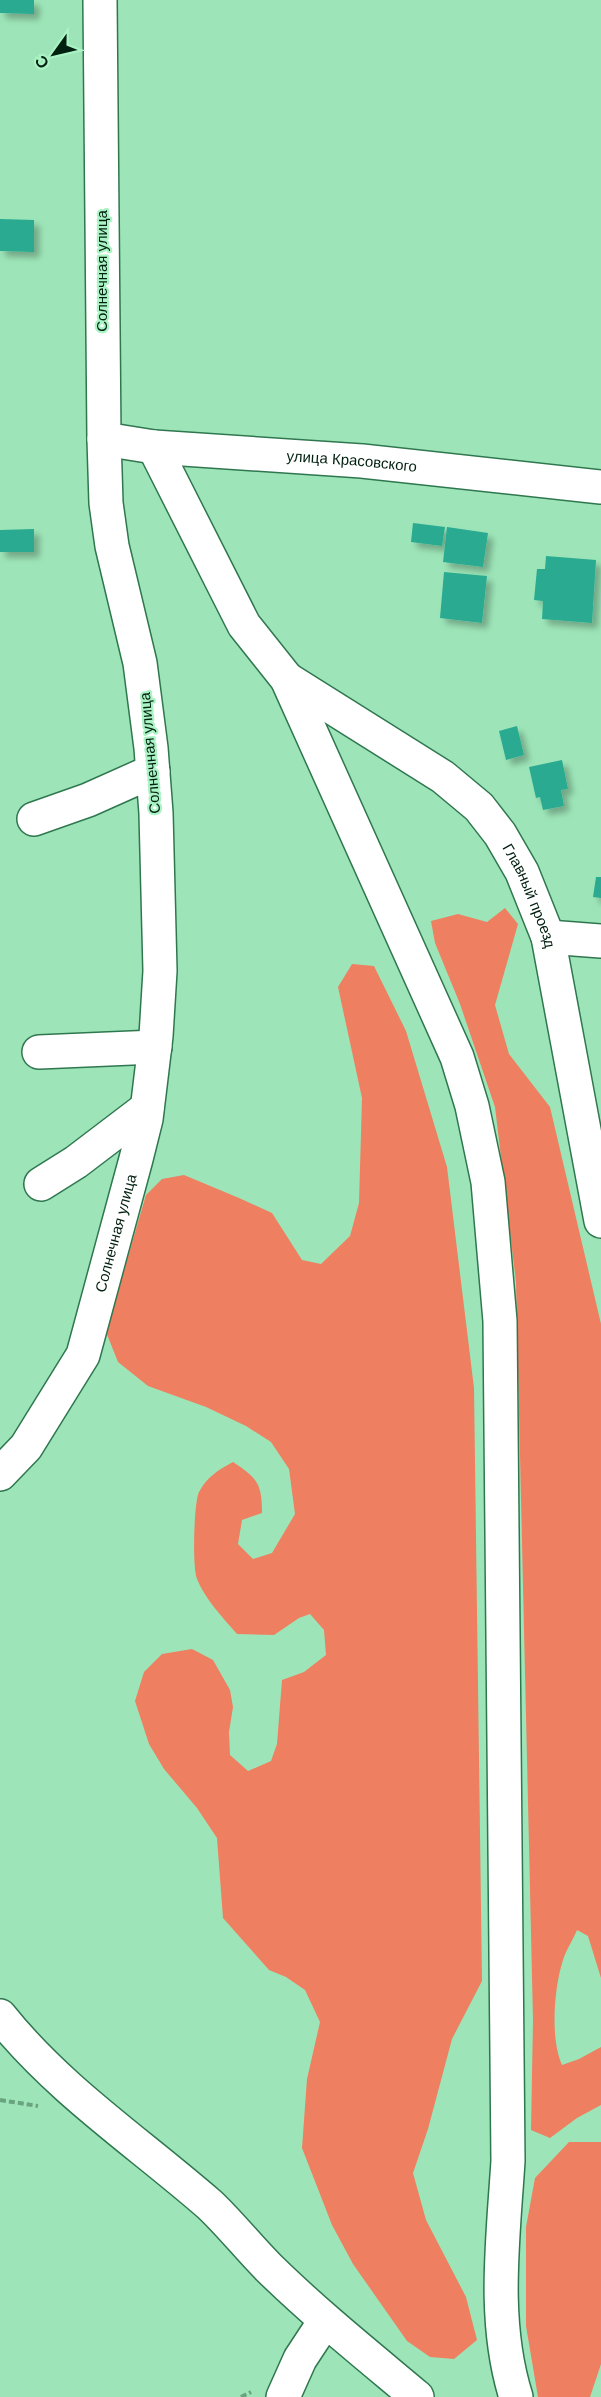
<svg xmlns="http://www.w3.org/2000/svg" width="601" height="2397" font-family="Helvetica,sans-serif">
  <style>
    .forest { fill: #ee7f61 }
    .building { fill: #29ab91; filter: url(#shadow) }
    .lines { fill: none; stroke-linecap: round; stroke-linejoin: round }
    .minor-casing { stroke: #2f774f; stroke-width: 36 }
    .path { stroke: #69a37f; stroke-width: 4; stroke-dasharray: 6 3; stroke-linecap: butt }
    .minor { stroke: #fff; stroke-width: 33 }
    .labels { text-anchor: middle; stroke-width: 4.5; stroke-linejoin: round; paint-order: stroke }
    .street-label { font-size: 15px; fill: #022010; stroke: #aaf3c4 }
  </style>
  <defs>
    <filter id="shadow"><feDropShadow dx="5.5" dy="5.5" stdDeviation="3" flood-color="#0004"/></filter>
  </defs>
  <rect width="100%" height="100%" fill="#9de5b8"/>
  <path class="forest" d="M505,908L518,924L495,1005L509,1054L550,1107L601,1324V1978L588,1936L577,1930C573,1940 566,1950 563,1960C554,1988 550,2038 562,2065L579,2059L601,2047V2105L577,2118L550,2138L531,2130L533,2020L516,1282L495,1107L460,1004L435,943L431,921L458,914L487,922Z
    M352,964L374,966L406,1031L447,1167L474,1388L482,1981L452,2039L428,2129L413,2173L426,2220L466,2297L477,2340L454,2359L430,2357L407,2341L353,2264L332,2225L302,2148L307,2079L320,2022L305,1990L286,1977L269,1970L223,1918L217,1838L197,1808L164,1769L149,1744L135,1701L144,1672L162,1654L192,1649L213,1660L230,1690L233,1707L229,1732L230,1755L248,1771L271,1761L277,1744L282,1680L304,1672L326,1655L324,1630L310,1614L299,1618L274,1635L237,1634C223,1618 205,1599 197,1579C192,1567 194,1501 199,1492C207,1477 218,1470 233,1462C257,1478 262,1483 262,1513L242,1520L238,1544L253,1559L272,1553L295,1514L289,1469L271,1442L246,1426L206,1407L148,1386L118,1362L106,1332L146,1195L162,1179L184,1175L239,1198L272,1213L302,1260L321,1264L350,1236L359,1203L362,1098L338,987Z
    M569,2142H601V2364L590,2397H538L526,2326V2227L535,2178Z"/>
  <path class="building" d="M0,0H34V14L0,13Z
    M0,219L34,220V252L0,251Z
    M413,523L445,527L442,546L411,542Z
    M447,527L488,533L483,567L443,562Z
    M34,529V552H0V530Z
    M546,556L596,560L592,623L542,619L543,601L534,600L537,569H545Z
    M444,572L487,576L482,623L440,618Z
    M517,726L524,755L506,760L499,731Z
    M562,760L568,789L561,790L564,806L543,810L540,797L536,798L529,767Z
    M596,877H601V898L593,897Z"/>
  <g class="lines">
    <defs>
      <g id="minor">
        <path id="s1" d="M104,439L154,447L362,461L601,487"/>
        <path d="M154,447L244,625L287,679L457,1057L472,1106L488,1182L500,1321L508,2161C503,2240 492,2321 516,2397"/>
        <path id="s2" d="M287,679L443,777L479,807L500,834L522,872L548,937L601,1221"/>
        <path d="M34,819L88,800L153,771"/>
        <path d="M548,937L601,941"/>
        <path d="M39,1052L155,1047"/>
        <path d="M41,1184L76,1162L147,1108"/>
        <path id="s3" d="M0,1474L26,1447L83,1355L136,1159L146,1119L156,1036L160,971L156,813L151,748L140,663L112,546L106,503L104,439L100,0"/>
        <path d="M0,2016C59,2090 139,2143 210,2205C231,2225 249,2248 269,2268C316,2314 367,2355 417,2397"/>
        <path d="M283,2397L300,2359L325,2321"/>
      </g>
    </defs>
    <use href="#minor" class="minor-casing"/>
    <path class="path" d="M0,2100L38,2106
      M241,2397L251,2392"/>
    <use href="#minor" class="minor"/>
  </g>
  <g class="labels">
    <g class="street-label">
      <text transform="translate(102 271) rotate(-90)" y="5">Солнечная улица</text>
      <text dy="5" stroke="none"><textPath href="#s1" startOffset="249">улица Красовского</textPath></text>
      <text transform="translate(150 753) rotate(-95)" y="5">Солнечная улица</text>
      <text dy="5" stroke="none"><textPath href="#s2" startOffset="334">Главный проезд</textPath></text>
      <text dy="5" stroke="none"><textPath href="#s3" startOffset="272">Солнечная улица</textPath></text>
    </g>
  </g>
  <g transform="translate(54 54) rotate(236)" stroke="#aaf3c4" stroke-width="4.5" paint-order="stroke">
  <path d="M0-4.5L10 22L0 15L-10 22Z" fill="#022010"/>
  <text y="-9" font-size="16" font-weight="bold" text-anchor="middle" fill="#022010">С</text>
  </g>
</svg>
